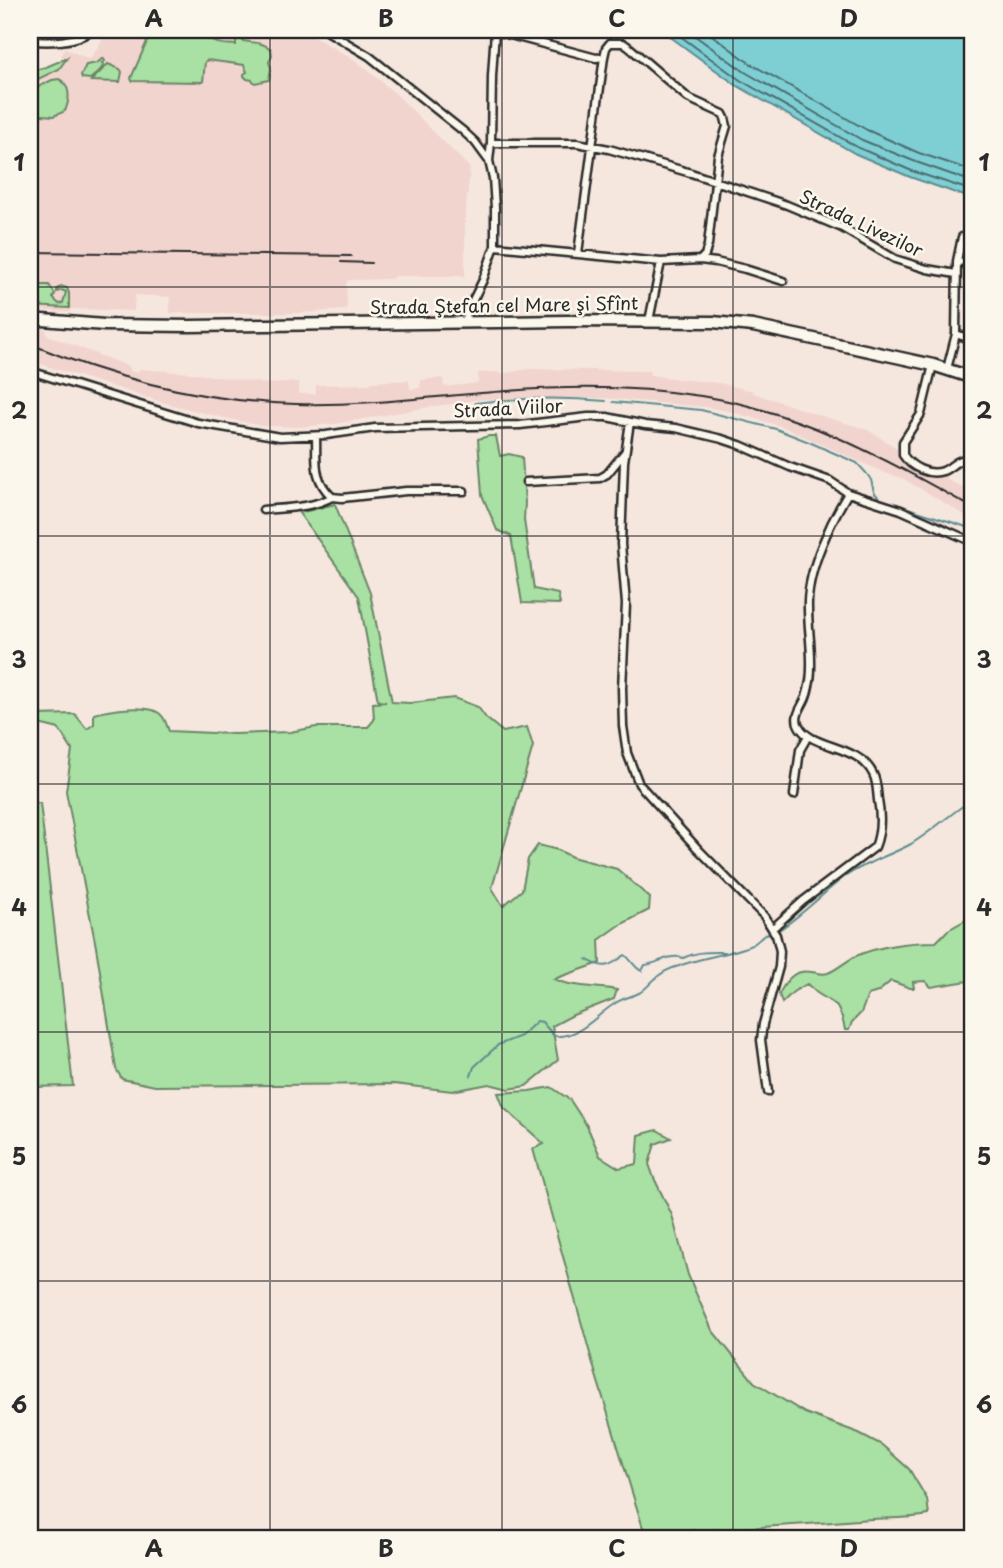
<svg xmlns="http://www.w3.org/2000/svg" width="1003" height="1568" font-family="'Playpen Sans',sans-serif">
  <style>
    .built { fill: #f1d4ce }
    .green { fill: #a9e0a3; stroke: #6a8667; stroke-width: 2 }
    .water { fill: #7ecfd4; stroke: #5d8d90; stroke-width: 2 }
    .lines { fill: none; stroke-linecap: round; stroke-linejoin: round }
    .shore { stroke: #4c6d6f; stroke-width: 2 }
    .stream { stroke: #5d8d90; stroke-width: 2 }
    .street-casing { stroke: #2b2b2b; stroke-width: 11 }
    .primary-casing { stroke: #2b2b2b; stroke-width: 15 }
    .street { stroke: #fbf7ec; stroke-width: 6 }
    .primary { stroke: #fbf7ec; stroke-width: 10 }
    .rail { stroke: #2b2b2b; stroke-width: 2 }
    .grid { fill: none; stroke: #2b2b2b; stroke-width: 2; stroke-opacity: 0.55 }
    .labels { text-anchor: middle; stroke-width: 5; stroke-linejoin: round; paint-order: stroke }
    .street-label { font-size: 18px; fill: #2b2b2b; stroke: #fbf7ec }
    .neatline { fill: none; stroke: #2b2b2b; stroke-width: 2.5 }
    .grid-label { font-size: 23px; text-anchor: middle; font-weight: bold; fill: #2b2b2b }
  </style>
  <rect width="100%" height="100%" fill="#f6e7de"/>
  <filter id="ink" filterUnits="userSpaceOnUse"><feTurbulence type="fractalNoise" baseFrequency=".0143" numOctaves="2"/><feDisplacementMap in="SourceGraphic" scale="14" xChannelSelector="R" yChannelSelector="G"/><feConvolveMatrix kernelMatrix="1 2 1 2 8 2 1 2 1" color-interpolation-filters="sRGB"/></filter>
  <g filter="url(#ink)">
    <path class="built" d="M99,30H303L359,63L396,94L470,168L465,220V276H394L392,279L349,280L346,283L347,307L345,310L300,313H170V297L135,295L134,311L71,309L70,312L30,310V75L34,74V70L46,67L66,59L61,56L64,48L89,59L97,49L105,35L98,31Z
      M30,326L46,329L47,335L130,367V371L138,373L139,369L191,373L269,384L299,382V394H316V385L371,384V382L409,380L410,389L420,388L421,380L443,378L444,387L478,383V373L498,372L500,374L528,369L649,371L650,375L678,379L719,383L753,391V393L828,418L866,429L905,453L907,457L926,468L947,476V480L973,492V520L902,478L885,473L783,427L732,412L705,407L604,398H546L473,400L469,402L435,406L335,424L298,427L262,426L220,417L165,403L30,361Z"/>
    <path class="green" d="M152,30H211L209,39C217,45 226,44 236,45V30H242L241,38L243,41C254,43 263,42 271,49L272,55L269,62L271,68L269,80L255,83L252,80L247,79L244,76V74L247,72L244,65L207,60L205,62L203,82L132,81L131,78Z
      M67,58L59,69L30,83V76L35,75L34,70L46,67Z
      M103,58L105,61L102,63L104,64C102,70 95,75 90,79L82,78L81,75L86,65L97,63Z
      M108,64L120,69L122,72L120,82L91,81Z
      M59,79C71,85 70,100 65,111L54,116L30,114V91L52,80Z
      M30,281L32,285H49L55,294L53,298L59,304L63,303L66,292L62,290L57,292V289L61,286L67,288L69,293V308L30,306Z
      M489,436H496L500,456L509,454L522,457L525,503L524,520L534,589L558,594L560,604L522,603L511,536L497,530L482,495L478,439Z
      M335,504L370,593L392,702L410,703L454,698L478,707L486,718L503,732L527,727L533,746L492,888L503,906L522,890L528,859L538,845L558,850L572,857L617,869L650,898L649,910L620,925L599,940L600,963L554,979C573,988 597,986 617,990L614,999L573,1015L552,1026L558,1060L526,1086L509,1089L489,1084L452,1091L394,1084L155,1086L122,1079L116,1069L96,947L66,791L72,750L59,729L38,724L36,715L75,714L87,729L94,724V714C108,710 151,703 161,715C165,718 167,726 169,731L235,734L290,732L316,727H368L374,720L373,703L386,702L378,701L359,597L299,513Z
      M30,803H40L73,1086L30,1087Z
      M973,916V982L968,981L931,987L925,981L913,982L914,988H910L891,981L878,992L868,995L861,1013L852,1022L849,1030H845L842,1017L836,1005L817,993L807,984L793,992L782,1003L779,994C787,979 794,969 812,972C817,973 823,975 828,973C838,969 846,961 856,956C882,945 908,942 936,942L948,930Z
      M551,1087L570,1100L587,1126L600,1156L619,1168L637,1164L639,1135L657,1130L671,1138L655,1144L649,1164L654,1178L672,1215L688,1275L712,1330L754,1382L805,1413L859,1433L882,1445L909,1469L927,1499L929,1515C905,1519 882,1518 858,1520C789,1526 721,1530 651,1532L643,1528L596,1375L533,1149L544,1144L504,1108L498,1093L529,1091Z"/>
    <path class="water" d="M661,30H973V199L910,177L856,154L736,85Z"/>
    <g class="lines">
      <path class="shore" d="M672,30L740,80L859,148L912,171L973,191
        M687,30L745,72L862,140L916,162L973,182
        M705,30L751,64L867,130L919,153L973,171"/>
      <path class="stream" d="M613,402L701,410L776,429L809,442L857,463L867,474L871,480L874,492L880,499L973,529
        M475,403C518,398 563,397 606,401
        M779,930C802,915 821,895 843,878C863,863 889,856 911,844C933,831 952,812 973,799
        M586,959C604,970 609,967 625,955C631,959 635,969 642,971L645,965C658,964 669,953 683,958C697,951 709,952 725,952
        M471,1076L474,1067L498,1045L521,1036L537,1021L542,1022L554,1036C580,1038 594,1017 614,1004C622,998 631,997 639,993C645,990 650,983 655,979C661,973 671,968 679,966C702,957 728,955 752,945C758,942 762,935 769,933"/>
      <defs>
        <path id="street" d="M325,30L369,56L463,131L475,142L489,161L493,178L495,208V246L483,280L467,312L466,322
          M495,31L596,58L604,57L606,48L610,43H623L630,48L688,98L723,114L725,118L727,126L718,156L708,245L705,255L700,260
          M30,41C49,42 76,43 91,30
          M491,143H577L609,149L691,173L787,205L842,228L895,259L927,269L956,274
          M489,161L491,143L492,76L495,30
          M495,246L661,262L700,260L716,262L745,269L783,281
          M578,253L604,57
          M957,261L973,263
          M649,321L661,262
          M956,334L973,340
          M933,365L921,414L903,442V455C911,467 928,476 943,471C948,469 952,465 957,462C962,459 968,458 973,457
          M947,369L956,334L957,261L962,237
          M30,371L198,423L280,437L326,435L375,428L520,425L588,417H607L645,425L676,428L722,439L740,445L790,467L830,481L848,493L901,510L973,542
          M630,422L624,462L621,544L626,604L622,688L623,726L627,753L639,784L698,849L764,916L776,935L780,951L779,967L763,1024L761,1040L768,1092
          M316,436C317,461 312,478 332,497L342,498L406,491H464
          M526,482L600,478L607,474L625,452
          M263,510C284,508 313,508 332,497
          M794,795L800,750L808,736
          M773,928L803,901L875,847C881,832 881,816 878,800C877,792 877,781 873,774C859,744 811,749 799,726C793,716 803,706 806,697C808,692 809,686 810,681C814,655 807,628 808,601C809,567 831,521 848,493"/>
        <path id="primary" d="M30,319L104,325L190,326L568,321L713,322L753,326L814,339L933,365L973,378"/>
      </defs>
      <use href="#street" class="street-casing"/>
      <use href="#primary" class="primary-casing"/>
      <use href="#street" class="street"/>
      <use href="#primary" class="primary"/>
      <path class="rail" d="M30,252L351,256
        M341,262L371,263
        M30,344C115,379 203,402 296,404C366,406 437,396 507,391C572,386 637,386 701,396C801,411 887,460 973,508"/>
    </g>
  </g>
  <path class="grid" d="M270,30V1538M502,30V1538M733,30V1538M30,287H973M30,536H973M30,784H973M30,1032H973M30,1281H973"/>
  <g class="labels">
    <g class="street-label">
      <text transform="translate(861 224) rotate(25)" y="6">Strada Livezilor</text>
      <text transform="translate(504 306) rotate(-1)" y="6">Strada Ştefan cel Mare şi Sfînt</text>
      <text transform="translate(508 409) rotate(-3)" y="6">Strada Viilor</text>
    </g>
  </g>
  <rect width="1003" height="1568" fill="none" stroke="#fbf7ec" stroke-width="77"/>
  <rect x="38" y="38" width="926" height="1492" class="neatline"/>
  <g class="grid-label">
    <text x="154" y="27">A</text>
    <text x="386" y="27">B</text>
    <text x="617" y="27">C</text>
    <text x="849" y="27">D</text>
    <text x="19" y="171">1</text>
    <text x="984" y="171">1</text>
    <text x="19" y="419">2</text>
    <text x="984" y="419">2</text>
    <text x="19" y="668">3</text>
    <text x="984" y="668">3</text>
    <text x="19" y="916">4</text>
    <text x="984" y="916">4</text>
    <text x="19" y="1165">5</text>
    <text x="984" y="1165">5</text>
    <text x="19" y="1413">6</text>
    <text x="984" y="1413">6</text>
    <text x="154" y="1557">A</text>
    <text x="386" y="1557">B</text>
    <text x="617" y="1557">C</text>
    <text x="849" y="1557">D</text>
  </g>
</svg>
